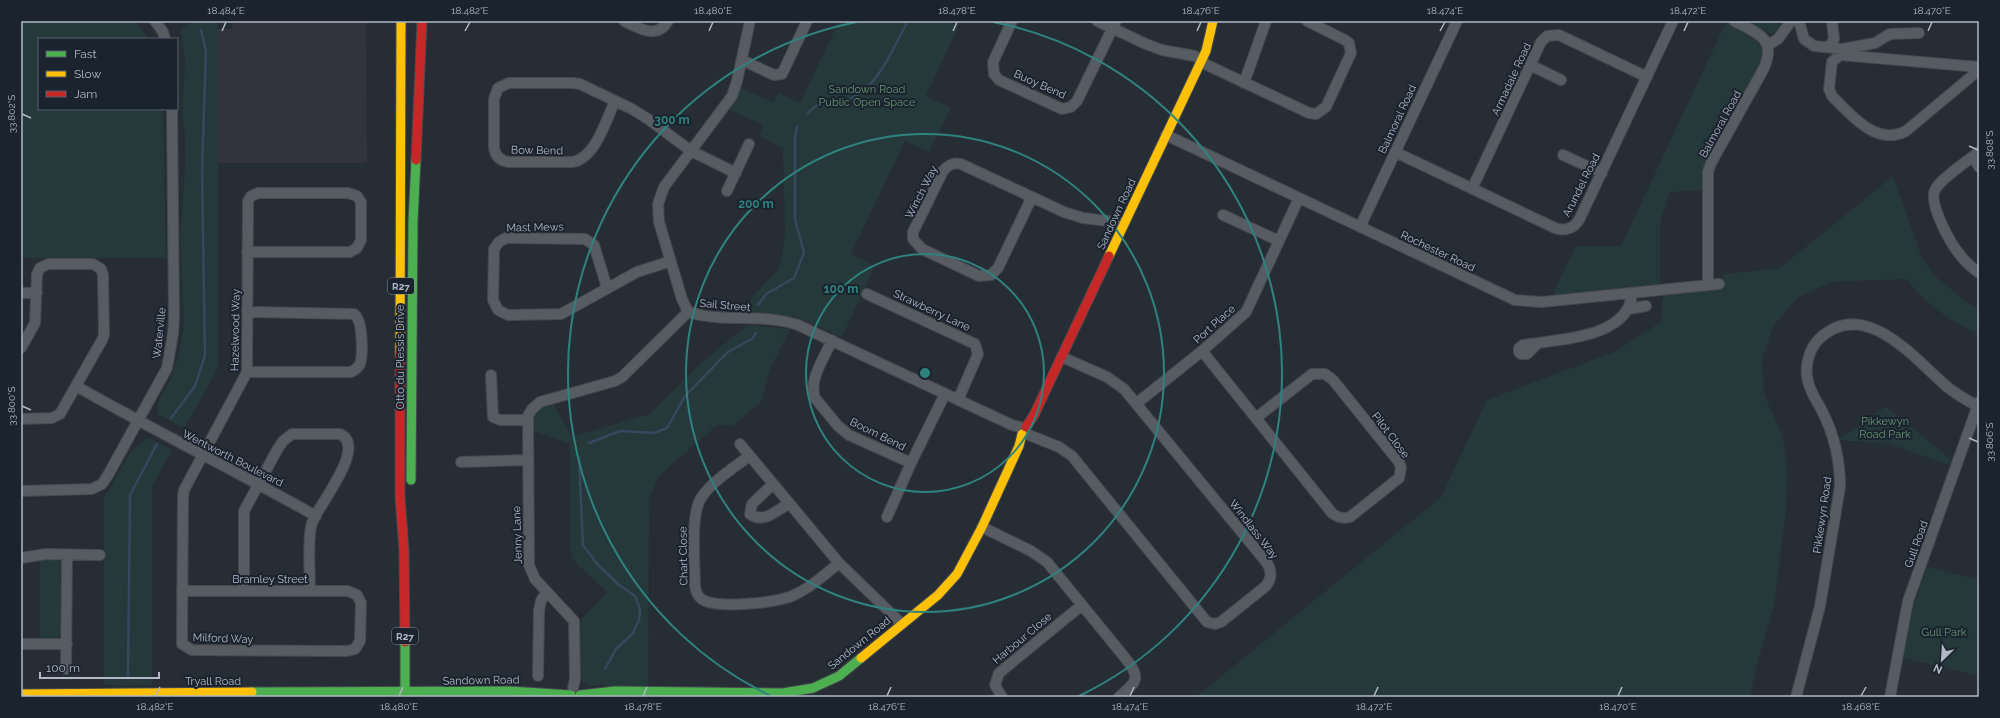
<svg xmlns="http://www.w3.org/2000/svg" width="2000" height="718" font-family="Raleway,sans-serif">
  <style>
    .medical { fill: #32333f }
    .green { fill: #25383a }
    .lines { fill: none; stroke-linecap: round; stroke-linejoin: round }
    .stream { stroke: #36485e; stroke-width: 2.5 }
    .street-casing { stroke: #45494f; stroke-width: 12 }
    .fast-casing { stroke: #45494f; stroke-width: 11 }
    .slow-casing { stroke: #45494f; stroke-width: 11 }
    .jam-casing { stroke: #45494f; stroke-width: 11 }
    .street { stroke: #575b62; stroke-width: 10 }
    .fast { stroke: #4caf50; stroke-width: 9 }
    .slow { stroke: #ffc107; stroke-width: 9 }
    .jam { stroke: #c62828; stroke-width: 9 }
    .ticks { fill: none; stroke: #b0b9c5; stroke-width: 1.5 }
    .ring { fill: none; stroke: #2f837f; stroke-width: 2 }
    .labels { text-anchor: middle; stroke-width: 4; stroke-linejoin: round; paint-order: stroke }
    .shield { fill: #1b232e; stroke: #838c98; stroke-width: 1 }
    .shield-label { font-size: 10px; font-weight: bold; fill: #b0b9c5 }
    .street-label { font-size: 11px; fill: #b0b9c5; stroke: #1b232e }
    .park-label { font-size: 11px; fill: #689571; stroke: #1b232e }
    .centre { fill: #2f837f; stroke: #1b232e; stroke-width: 2 }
    .ring-label { font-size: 12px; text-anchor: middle; font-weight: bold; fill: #2f837f; stroke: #1b232e; stroke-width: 4; stroke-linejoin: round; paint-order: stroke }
    .neatline { fill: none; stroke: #b0b9c5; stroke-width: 1.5 }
    .ticks-label { font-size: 10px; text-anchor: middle; fill: #b0b9c5 }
  </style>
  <rect width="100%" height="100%" fill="#272d34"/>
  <path class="medical" d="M237,21H366L367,163H218V29H232V26Z"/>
  <path class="green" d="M21,21H136L148,39H39V109H163L166,258H21Z
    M201,21H218V368L184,429L158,414V402L170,380L179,355L184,324L180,237L185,169V132L182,115L185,59L181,31L186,25Z
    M839,21H961L926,96L951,108L929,152L905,141L851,254L875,266L842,337L794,316H750L751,298L779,269L782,257L785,232L783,148L759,136L763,125L728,109L739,87L773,103L779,93L800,103Z
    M1744,21H1782L1774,35Z
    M1726,22L1757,37L1763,44L1765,56L1704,190L1670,192L1660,222V285L1555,296L1554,291L1576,246H1621Z
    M1893,176L1922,258L1934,275L1967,303L1979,308V334C1951,322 1925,304 1907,279L1831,282L1798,298L1774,325L1762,359L1764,394L1783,437L1787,470L1786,511L1774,605L1756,668L1750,697H1196L1441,497L1487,400L1616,351L1661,322L1663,294L1724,289L1723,274L1780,268Z
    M747,325L790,329L769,372L761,402L733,426L717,425L658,477L649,500L648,687L587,685L579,678V622L607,592L573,560L570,546V444L532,430V419L537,408L552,402L572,437L649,414L699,365Z
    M1886,406L1954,462L1952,466L1890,444L1839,440L1838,437L1844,436Z
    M149,438L172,450L152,486V685H104V498L131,451Z
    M56,559C62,561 64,566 64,572L60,573V623L64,624L63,633L55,640L40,641V560Z
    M1927,567L1979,580V676L1903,658L1914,604Z"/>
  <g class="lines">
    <path class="stream" d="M808,113C822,97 833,106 848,100C880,86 892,49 908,21
      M758,305L766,294L794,278L804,253L795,219V137L797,127
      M171,418L195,386L205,355L202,171L206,51L201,30
      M589,443L620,431L654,433L667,428L685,396L728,352L752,339L756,333
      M579,457L583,545L598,565L619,585L635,596L640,609L639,620L633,633L616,649L605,669
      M128,676L130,495L157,444"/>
    <defs>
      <path id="street" d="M155,21L163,32L165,39
        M624,21C639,28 657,40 668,21
        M750,21L737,81L732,96L664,187L658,204L659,222L682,299L688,312C723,323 763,313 798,325L1012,425L1024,428
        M1012,21L993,62L994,74L999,80L1062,109L1071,107L1077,101L1116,21
        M1097,21L1146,44L1162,50L1195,56L1207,65L1309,113L1316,114L1326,107L1351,53L1349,43L1345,40L1307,21
        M1799,21L1804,39L1814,46L1843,49L1875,43L1890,34L1919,33
        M1768,45L1778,39L1791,21
        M1829,47L1834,39L1832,21
        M742,60L774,75L782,74L807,21
        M1530,65L1561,80
        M1979,67L1840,55L1832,62L1829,89L1832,96C1851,115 1877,147 1906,131L1979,70
        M1244,83L1266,21
        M615,101C606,120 596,157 573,162H509C500,161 495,156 494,147V99L498,88L509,83H573L580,84L632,109L648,119L691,151L736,173
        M1166,135L1515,300L1542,302L1719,284
        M1395,152L1555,228C1565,232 1575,228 1580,218L1673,21
        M1979,152C1969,160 1940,179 1935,190C1928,203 1951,245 1961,256C1966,263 1973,268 1979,273
        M1563,155L1602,173
        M1973,157L1979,167
        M1472,189L1541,42L1547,36L1559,35L1647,77
        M727,191L749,144
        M1032,197L998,268L991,275L979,276L922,249L913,239V232L943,171C948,165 953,162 961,164L1064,212L1083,218L1124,223
        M1223,215L1279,241
        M1360,227L1457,21
        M1708,285V172L1711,163L1763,70C1778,39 1758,33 1734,21
        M607,288L594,245L585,239L506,238L499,242L494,249L493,300L498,310L508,315L561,314L637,272L671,261
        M21,293H37
        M867,294L975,344L978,354L958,400
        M1629,309L1646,306
        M832,340C825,357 808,380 815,398L838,426L849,435L911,463L945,394
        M1538,343L1527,354H1521L1519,352V348L1523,345C1558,339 1629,339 1632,293
        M21,348L35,323L37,274L40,268L48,264H93L101,269L103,275L104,335L102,340L60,414L52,418L21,419
        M1202,351L1332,513C1338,518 1343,519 1350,517L1399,478L1401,468L1399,462L1333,380L1325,374H1312L1256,418
        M247,372H351C355,370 358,368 360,364C363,354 363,320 354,314L249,312
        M491,375L493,417L500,420H528
        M76,386C155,431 236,471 316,516
        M1137,403L1202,351L1246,312L1299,198
        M1029,435L1059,447L1072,456L1207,622L1215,624L1221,622L1266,586C1272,578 1272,571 1267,563L1124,389L1107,377L1062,357
        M740,444L839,563L902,624
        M749,456C734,468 712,481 701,498C690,515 695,565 695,586C696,593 698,598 705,601C722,608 780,603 796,594C812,587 825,574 839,563
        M461,462L528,460
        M772,485L752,504L750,514C763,524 776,511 788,504
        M21,491L92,489L102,484L108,475L167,368L173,334L174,318L172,109
        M887,517L911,463
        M982,527L1031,551L1047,562L1126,659C1141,678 1137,682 1119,697
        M21,558L46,554L100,555
        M244,590V511L277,450L283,441L292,434H340C368,447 318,505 312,523C307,538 310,574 310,591
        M182,591H348L357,595L361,603L360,641L355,649L347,651L192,650L182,644L183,497L184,490L247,372L248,201L251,196L258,193H348L357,196L361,202V240L357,248L350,252H247
        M21,644H67
        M66,669L67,555
        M538,676L539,610L541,601L546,592
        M573,688L575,679L574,621L535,579L529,565L528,416L532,409L540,402L615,381L622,377L688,312
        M1002,697L995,685L999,673L1082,605
        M1796,697L1820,606L1840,487C1840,459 1835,436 1822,411C1817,401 1810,392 1808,381C1804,367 1809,349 1819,339C1864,296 1914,358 1946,386C1956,394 1968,401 1979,407
        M1890,697L1908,601L1979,402"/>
      <path id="fast" d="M411,480L413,221L416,160
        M405,642V697
        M252,692L509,691L571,695
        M580,695L615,691L783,693L813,688L839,676L861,658"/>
      <path id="slow" d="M1109,256L1206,51L1213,21
        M400,353L401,21
        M861,658L938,595L957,574L982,527L1019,446L1022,434
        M21,694L252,692"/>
      <path id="jam" d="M416,160L422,21
        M400,353V497L404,550L405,642
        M1026,427L1034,415L1109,256"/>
    </defs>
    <use href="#street" class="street-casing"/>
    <use href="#fast" class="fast-casing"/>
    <use href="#slow" class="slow-casing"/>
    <use href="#jam" class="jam-casing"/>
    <use href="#street" class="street"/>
    <use href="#fast" class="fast"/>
    <use href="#slow" class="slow"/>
    <use href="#jam" class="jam"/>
  </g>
  <path class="ticks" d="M222,31L226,22M465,31L470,22M709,31L713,22M953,31L957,22M1197,31L1201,22M1440,31L1445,22M1684,31L1688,22M1928,31L1932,22M22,114L31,118M1969,146L1978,150M22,406L31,410M1969,438L1978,442M155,696L160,687M399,696L403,687M643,696L647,687M887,696L891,687M1130,696L1134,687M1374,696L1378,687M1618,696L1622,687M1861,696L1866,687"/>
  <g class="ring">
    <circle cx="925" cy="373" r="119"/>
    <circle cx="925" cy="373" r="239"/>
    <path d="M771 696A358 358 0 0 1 857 22M993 22A358 358 0 0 1 1079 696"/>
  </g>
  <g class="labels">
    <g class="shield">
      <rect x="388" y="278" width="26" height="16" rx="3"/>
      <rect x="392" y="628" width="26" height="16" rx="3"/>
    </g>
    <g class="shield-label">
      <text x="401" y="290">R27</text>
      <text x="405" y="640">R27</text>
    </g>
    <g class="street-label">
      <text transform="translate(1511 79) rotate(-65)" y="4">Armadale Road</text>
      <text transform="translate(1040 84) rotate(24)" y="4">Buoy Bend</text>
      <text transform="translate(1397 119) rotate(-65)" y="4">Balmoral Road</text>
      <text transform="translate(1720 124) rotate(-61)" y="4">Balmoral Road</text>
      <text transform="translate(537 150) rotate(1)" y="4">Bow Bend</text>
      <text transform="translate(1581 185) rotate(-63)" y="4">Arundel Road</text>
      <text transform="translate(921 192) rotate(-63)" y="4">Winch Way</text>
      <text transform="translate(1116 214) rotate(-65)" y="4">Sandown Road</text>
      <text transform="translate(535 227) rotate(-1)" y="4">Mast Mews</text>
      <text transform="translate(1438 251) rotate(25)" y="4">Rochester Road</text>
      <text transform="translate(725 305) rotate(5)" y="4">Sail Street</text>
      <text transform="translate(932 310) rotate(25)" y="4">Strawberry Lane</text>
      <text transform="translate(1214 324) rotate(-42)" y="4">Port Place</text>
      <text transform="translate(235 330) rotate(-89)" y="4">Hazelwood Way</text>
      <text transform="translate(159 333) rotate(-84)" y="4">Waterville</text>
      <text transform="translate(400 357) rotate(-90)" y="4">Otto du Plessis Drive</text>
      <text transform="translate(878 434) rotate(26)" y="4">Boom Bend</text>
      <text transform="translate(1391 435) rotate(53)" y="4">Pilot Close</text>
      <text transform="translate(233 458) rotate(27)" y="4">Wentworth Boulevard</text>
      <text transform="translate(1822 515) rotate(-82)" y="4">Pikkewyn Road</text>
      <text transform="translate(1254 529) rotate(52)" y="4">Windlass Way</text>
      <text transform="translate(517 535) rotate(-92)" y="4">Jenny Lane</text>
      <text transform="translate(1916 544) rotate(-70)" y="4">Gull Road</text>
      <text transform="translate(683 556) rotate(-91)" y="4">Chart Close</text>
      <text x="270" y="583">Bramley Street</text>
      <text transform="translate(223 638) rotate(2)" y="4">Milford Way</text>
      <text transform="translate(1022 638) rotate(-40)" y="4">Harbour Close</text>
      <text transform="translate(859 643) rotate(-39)" y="4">Sandown Road</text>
      <text transform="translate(481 680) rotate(-1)" y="4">Sandown Road</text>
      <text x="213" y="685">Tryall Road</text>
    </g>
    <g class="park-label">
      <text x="867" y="93">Sandown Road<tspan x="867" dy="13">Public Open Space</tspan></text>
      <text x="1885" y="425">Pikkewyn<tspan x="1885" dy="13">Road Park</tspan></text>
      <text x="1944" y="636">Gull Park</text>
    </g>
  </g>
  <circle cx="925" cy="373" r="6" class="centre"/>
  <g class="ring-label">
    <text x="672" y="124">300 m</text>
    <text x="756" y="208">200 m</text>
    <text x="841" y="293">100 m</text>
  </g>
  <rect width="2000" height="718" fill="none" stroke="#1b232e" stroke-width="44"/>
  <rect x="38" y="38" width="140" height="72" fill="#1b232e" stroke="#575f6a"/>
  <rect x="46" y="51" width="20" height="6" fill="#4caf50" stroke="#575f6a"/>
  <text x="74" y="58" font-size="12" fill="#b0b9c5">Fast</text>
  <rect x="46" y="71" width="20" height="6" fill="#ffc107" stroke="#575f6a"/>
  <text x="74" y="78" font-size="12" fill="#b0b9c5">Slow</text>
  <rect x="46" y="91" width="20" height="6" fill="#c62828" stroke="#575f6a"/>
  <text x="74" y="98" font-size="12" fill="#b0b9c5">Jam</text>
  <g transform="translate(1942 660) rotate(205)" stroke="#1b232e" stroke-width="3" paint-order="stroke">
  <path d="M0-3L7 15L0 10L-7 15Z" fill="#b0b9c5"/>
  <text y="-6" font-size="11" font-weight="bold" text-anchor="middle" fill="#b0b9c5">N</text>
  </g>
  <path d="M40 672v6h119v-6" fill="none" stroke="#b0b9c5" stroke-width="2"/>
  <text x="46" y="672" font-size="12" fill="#b0b9c5" stroke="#1b232e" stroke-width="3" paint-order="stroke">100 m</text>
  <rect x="22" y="22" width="1956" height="674" class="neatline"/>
  <g class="ticks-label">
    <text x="226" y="14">18.484°E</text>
    <text x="470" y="14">18.482°E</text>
    <text x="713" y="14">18.480°E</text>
    <text x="957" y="14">18.478°E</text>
    <text x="1201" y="14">18.476°E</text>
    <text x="1445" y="14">18.474°E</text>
    <text x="1688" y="14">18.472°E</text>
    <text x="1932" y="14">18.470°E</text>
    <text transform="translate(11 114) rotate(-90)" y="4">33.802°S</text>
    <text transform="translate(1989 150) rotate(-90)" y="4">33.808°S</text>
    <text transform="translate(11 406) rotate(-90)" y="4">33.800°S</text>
    <text transform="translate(1989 442) rotate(-90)" y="4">33.806°S</text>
    <text x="155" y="710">18.482°E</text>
    <text x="399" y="710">18.480°E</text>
    <text x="643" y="710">18.478°E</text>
    <text x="887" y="710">18.476°E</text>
    <text x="1130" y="710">18.474°E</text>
    <text x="1374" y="710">18.472°E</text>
    <text x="1618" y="710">18.470°E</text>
    <text x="1861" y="710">18.468°E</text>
  </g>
</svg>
